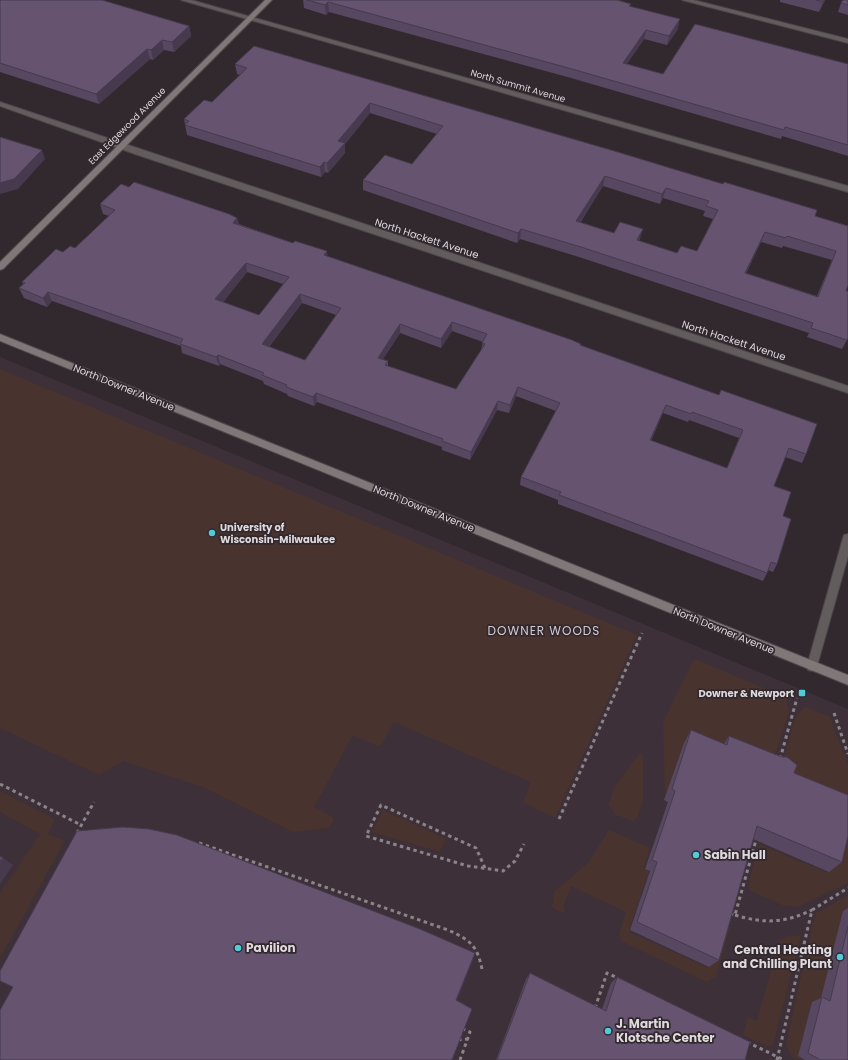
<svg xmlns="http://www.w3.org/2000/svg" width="848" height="1060" font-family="Poppins,sans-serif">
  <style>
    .built { fill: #3e3039 }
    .green { fill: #48332e }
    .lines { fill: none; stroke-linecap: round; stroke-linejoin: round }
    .street-casing { stroke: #4d454a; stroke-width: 2 }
    .secondary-casing { stroke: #4d454a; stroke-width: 2 }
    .path { stroke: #8a8388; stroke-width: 3; stroke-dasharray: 3.5 3.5; stroke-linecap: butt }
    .street { fill: #625c5d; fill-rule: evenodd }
    .secondary { fill: #807779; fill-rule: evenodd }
    .wall { fill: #574760; fill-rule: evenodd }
    .shaded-wall { fill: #473a4e }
    .building { fill: #655370; stroke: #473a4e; fill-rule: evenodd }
    .poi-dot { fill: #52cbd9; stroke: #31292e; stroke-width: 1.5 }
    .labels { text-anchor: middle; stroke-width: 3.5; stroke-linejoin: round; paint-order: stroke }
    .far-street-label { font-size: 9px; fill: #dfd9dd; stroke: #31292e }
    .street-label { font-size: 10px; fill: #dfd9dd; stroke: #31292e }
    .poi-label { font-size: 10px; font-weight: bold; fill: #dfd9dd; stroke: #31292e; text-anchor: start }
    .quarter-label { font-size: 12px; letter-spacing: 1px; fill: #d4c9d0; stroke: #31292e }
    .near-poi-label { font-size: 12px; font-weight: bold; fill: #dfd9dd; stroke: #31292e; text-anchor: start }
  </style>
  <rect width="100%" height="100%" fill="#31292e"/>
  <path class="built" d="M0,357L848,709V1060H0Z"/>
  <path class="green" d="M0,369L637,635L555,818L524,803V800L531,782L394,722L381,745L378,746L353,735L314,807L333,817V822L328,828L293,832L203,787L123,761L99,775L0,728Z
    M694,659L786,697L789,711L772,764L684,744L665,797L663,722Z
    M805,707L830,717L848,765V883L797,907L782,905L751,891L748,886L759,844L828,873L843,808L781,769L796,716Z
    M639,754H642L643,758V801L637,818L633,821L616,815L609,805L613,789Z
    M0,791L55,819L48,834L65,841L0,958V893L40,834L0,812Z
    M383,810L446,839L440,852L372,832Z
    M609,830L650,848L644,868L649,871L629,932L709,968L721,925L724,924L730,927L716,977L707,982L621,941L619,934L626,912L571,886L563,907L566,908L563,914L551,906L554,900L553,895L555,891L588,863Z
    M848,895V913L819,1006L812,1002L798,1056L805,1060L792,1058L786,1044L815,914Z
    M801,935L773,1045L769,1047L743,1035L748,1017L757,1021L779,942L786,937Z"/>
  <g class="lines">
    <defs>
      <path id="street" d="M181,0H191L848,186V192Z
        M682,0H693L848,39V43Z
        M0,102L848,386V393L135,154L0,106Z
        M848,534V556L817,666L816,670L812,671L808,670L807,666L843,538L844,535Z"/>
      <path id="secondary" d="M265,0H272L3,269L0,270V262Z
        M0,334L848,675V685L0,341Z"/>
    </defs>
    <use href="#street" class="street-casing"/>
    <use href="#secondary" class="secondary-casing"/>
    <path class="path" d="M834,713L848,754
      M780,759L797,698
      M0,784L81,825
      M559,819L642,633
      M77,833L94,802
      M199,843L448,930C470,940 477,945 482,969
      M485,868L476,848L381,805L366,836L468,866L503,871L515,861L524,844
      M730,913L735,915L756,840
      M735,915C764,924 785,923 812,910
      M595,1008L607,973L618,978
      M458,1040L467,1039L466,1041
      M747,1042L784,1060
      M460,1060L470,1032L461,1028
      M777,1060L812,910L848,888"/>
    <use href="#street" class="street"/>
    <use href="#secondary" class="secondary"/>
  </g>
  <path class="wall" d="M0,0H103L104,1L189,26L191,36L174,52L164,50L153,60L150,59L99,104L0,72Z
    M303,0H617L631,4L630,6L678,29L667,45L644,39L627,64L663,74L848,64V156L782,136L781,139L571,78L329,12L326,15L304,8Z
    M780,0H825L819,12L780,2Z
    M848,0V15L838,12L841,3Z
    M235,64L815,216L848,226L846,291L847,340L842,349L807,337L809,333L579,257L520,239L517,243L363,190V180L412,164L437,134L370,113L345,144V153L328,173L325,172L321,177L187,135L184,119L212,102L240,75L237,74ZM603,186L660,204L663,198L705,211L703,216L713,219L697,251L677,253L639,241L640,239L614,233L580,223ZM761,242L782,248L783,246L832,260L817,296L746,273Z
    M129,187L237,218L239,224L293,243L327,251V256L581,346L806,454L802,463L785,457L774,486L783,516L777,564L773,572L768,570L767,573L763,581L558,504V500L520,485L521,477L556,411L516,396L509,413L497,410L470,460L442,450V447L317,402L314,406L288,396L287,394L264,384L263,381L220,364L219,366L182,353L181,346L52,301L47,307L24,298L19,288L23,284L22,282L63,252L75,248L109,216L103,214L100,204ZM247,272L283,284L259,315L223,302ZM302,303L336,315L305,360L269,347ZM452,331L483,342L481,350L456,389L388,366V361L383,359L400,333L441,348ZM663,413L688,422L689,420L739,438L727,468L651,441Z
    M691,730L724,744L729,736L794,773L842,862L829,872L753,839L719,960L709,967L630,930L650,871L645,869L668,802L664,800L684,743Z
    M848,908V1060H805L798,1056L812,1002L821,998L843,911Z
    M530,973L602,1009L611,983L617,977L745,1060H496L526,979Z"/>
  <path class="shaded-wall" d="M824,0H825L819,12L823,2Z
    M328,2L329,12L326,15L325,5Z
    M680,19L678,29L667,45L669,36Z
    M189,26L191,36L174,52L172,42Z
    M646,30L644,39L621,72L623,63Z
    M162,40L164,50L153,60L151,50Z
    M147,49L150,59L99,104L96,94Z
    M370,103V113L345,144V153L328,173L327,163L338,141Z
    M42,150L45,159L18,189L0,194V183Z
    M324,162L325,172L321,177L320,167Z
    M605,176L603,186L574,231L576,221Z
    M666,188L663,198L660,204L662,194Z
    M237,218L239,228L233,223Z
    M521,229L520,239L517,243L518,233Z
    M643,229L640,239L634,250L637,240Z
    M765,232L761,242L742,283L745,273Z
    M327,251L328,260L324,255Z
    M246,263L247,272L218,309L215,299Z
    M48,292L52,301L47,307L43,298Z
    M300,294L302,303L264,353L262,344Z
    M452,322V331L441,348V339Z
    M400,324V333L378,367V358Z
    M218,355L220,364L219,366L216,357Z
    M518,387L516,396L509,413L510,405Z
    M316,393L317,402L314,406L313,397Z
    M498,401L497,410L470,460L471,452Z
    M666,405L663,413L647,449L650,440Z
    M3,858L13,865L0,884V862Z
    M475,953L473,960L455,1006L456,1000Z"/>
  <path class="building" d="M0,0H102L189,26L172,42L162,40L151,50L147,49L96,94L0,63Z
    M307,0H617L631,4L629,6L680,19L669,36L646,30L623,63L663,74L695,24L848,64V145L785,127L784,130L572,69L328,2L325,5Z
    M816,0H824L823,2Z
    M843,0H848V5L841,3Z
    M254,46L611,150L723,184L724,182L817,210L815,216L848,226V285L846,291H848V338L847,340L811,328L813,323L581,247L521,229L518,233L363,180L385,155L412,164L443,126L370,103L338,141L345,143L327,163L324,162L320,167L185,125L189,121L184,119L204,100L212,102L247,68L235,64ZM605,176L662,194L666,188L709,201L706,206L718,210L697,251L681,246L677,253L637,240L643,229L620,222L614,233L576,221ZM765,232L786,238L787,236L836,251L818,297L745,273Z
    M0,137L42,150L14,179L0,183Z
    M134,182L229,214L237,218L233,223L293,243L295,241L327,251L324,255L572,340L581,344L580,345L719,395L721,390L817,424L806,454L789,448L774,486L791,492L783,516L791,519L777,564L771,562L767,573L559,495L561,492L521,477L560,403L518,387L510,405L498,401L471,452L442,441L443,439L316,393L313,397L286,387L287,385L262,375L264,373L218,355L216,357L180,344L183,339L48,292L43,298L19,288L25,283L22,282L56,249L63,252L70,246L75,248L115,210L100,204L121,184L129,187ZM246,263L289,277L259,315L215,299ZM300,294L341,308L305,360L262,344ZM452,322L487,334L482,343L485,344L456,389L385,365L388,361L378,358L400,324L441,339ZM666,405L691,414L692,412L743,430L727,468L650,440Z
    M691,730L727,745L729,736L782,757H787L797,765L794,773L848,795V836L842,862L757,826L719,960L637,922L657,862L652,860L675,791L672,789Z
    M123,827L149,829L177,835L420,929L475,953L456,1000L472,1009L452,1060H0V1010L13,987L0,981V971L77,831Z
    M0,856L3,858L0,862Z
    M848,926V1060H821L808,1053L822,997L830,1001Z
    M530,973L606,1011L617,977L750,1042L745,1060H497Z"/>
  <g class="poi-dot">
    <circle cx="212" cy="533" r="4"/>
    <rect x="798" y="689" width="8" height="8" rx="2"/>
    <circle cx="696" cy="855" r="4"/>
    <circle cx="238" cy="948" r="4"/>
    <circle cx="840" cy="957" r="4"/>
    <circle cx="608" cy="1031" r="4"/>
  </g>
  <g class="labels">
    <g class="far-street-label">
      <text transform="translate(518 86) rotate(16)" y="3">North Summit Avenue</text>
      <text transform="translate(127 126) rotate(-45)" y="3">East Edgewood Avenue</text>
    </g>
    <g class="street-label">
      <text transform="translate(427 238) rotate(18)" y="4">North Hackett Avenue</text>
      <text transform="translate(734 340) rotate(18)" y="4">North Hackett Avenue</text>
      <text transform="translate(124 387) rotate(22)" y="4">North Downer Avenue</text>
      <text transform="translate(424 508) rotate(22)" y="4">North Downer Avenue</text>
      <text transform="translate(724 630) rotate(22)" y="4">North Downer Avenue</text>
    </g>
    <g class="poi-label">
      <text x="220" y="531">University of<tspan x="220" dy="12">Wisconsin-Milwaukee</tspan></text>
      <text x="794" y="697" text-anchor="end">Downer &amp; Newport</text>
    </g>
    <g class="quarter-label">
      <text x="544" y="635">DOWNER WOODS</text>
    </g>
    <g class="near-poi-label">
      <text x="704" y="859">Sabin Hall</text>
      <text x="246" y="952">Pavilion</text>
      <text x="832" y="954" text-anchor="end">Central Heating<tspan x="832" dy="14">and Chilling Plant</tspan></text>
      <text x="616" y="1028">J. Martin<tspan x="616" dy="14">Klotsche Center</tspan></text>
    </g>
  </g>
</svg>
